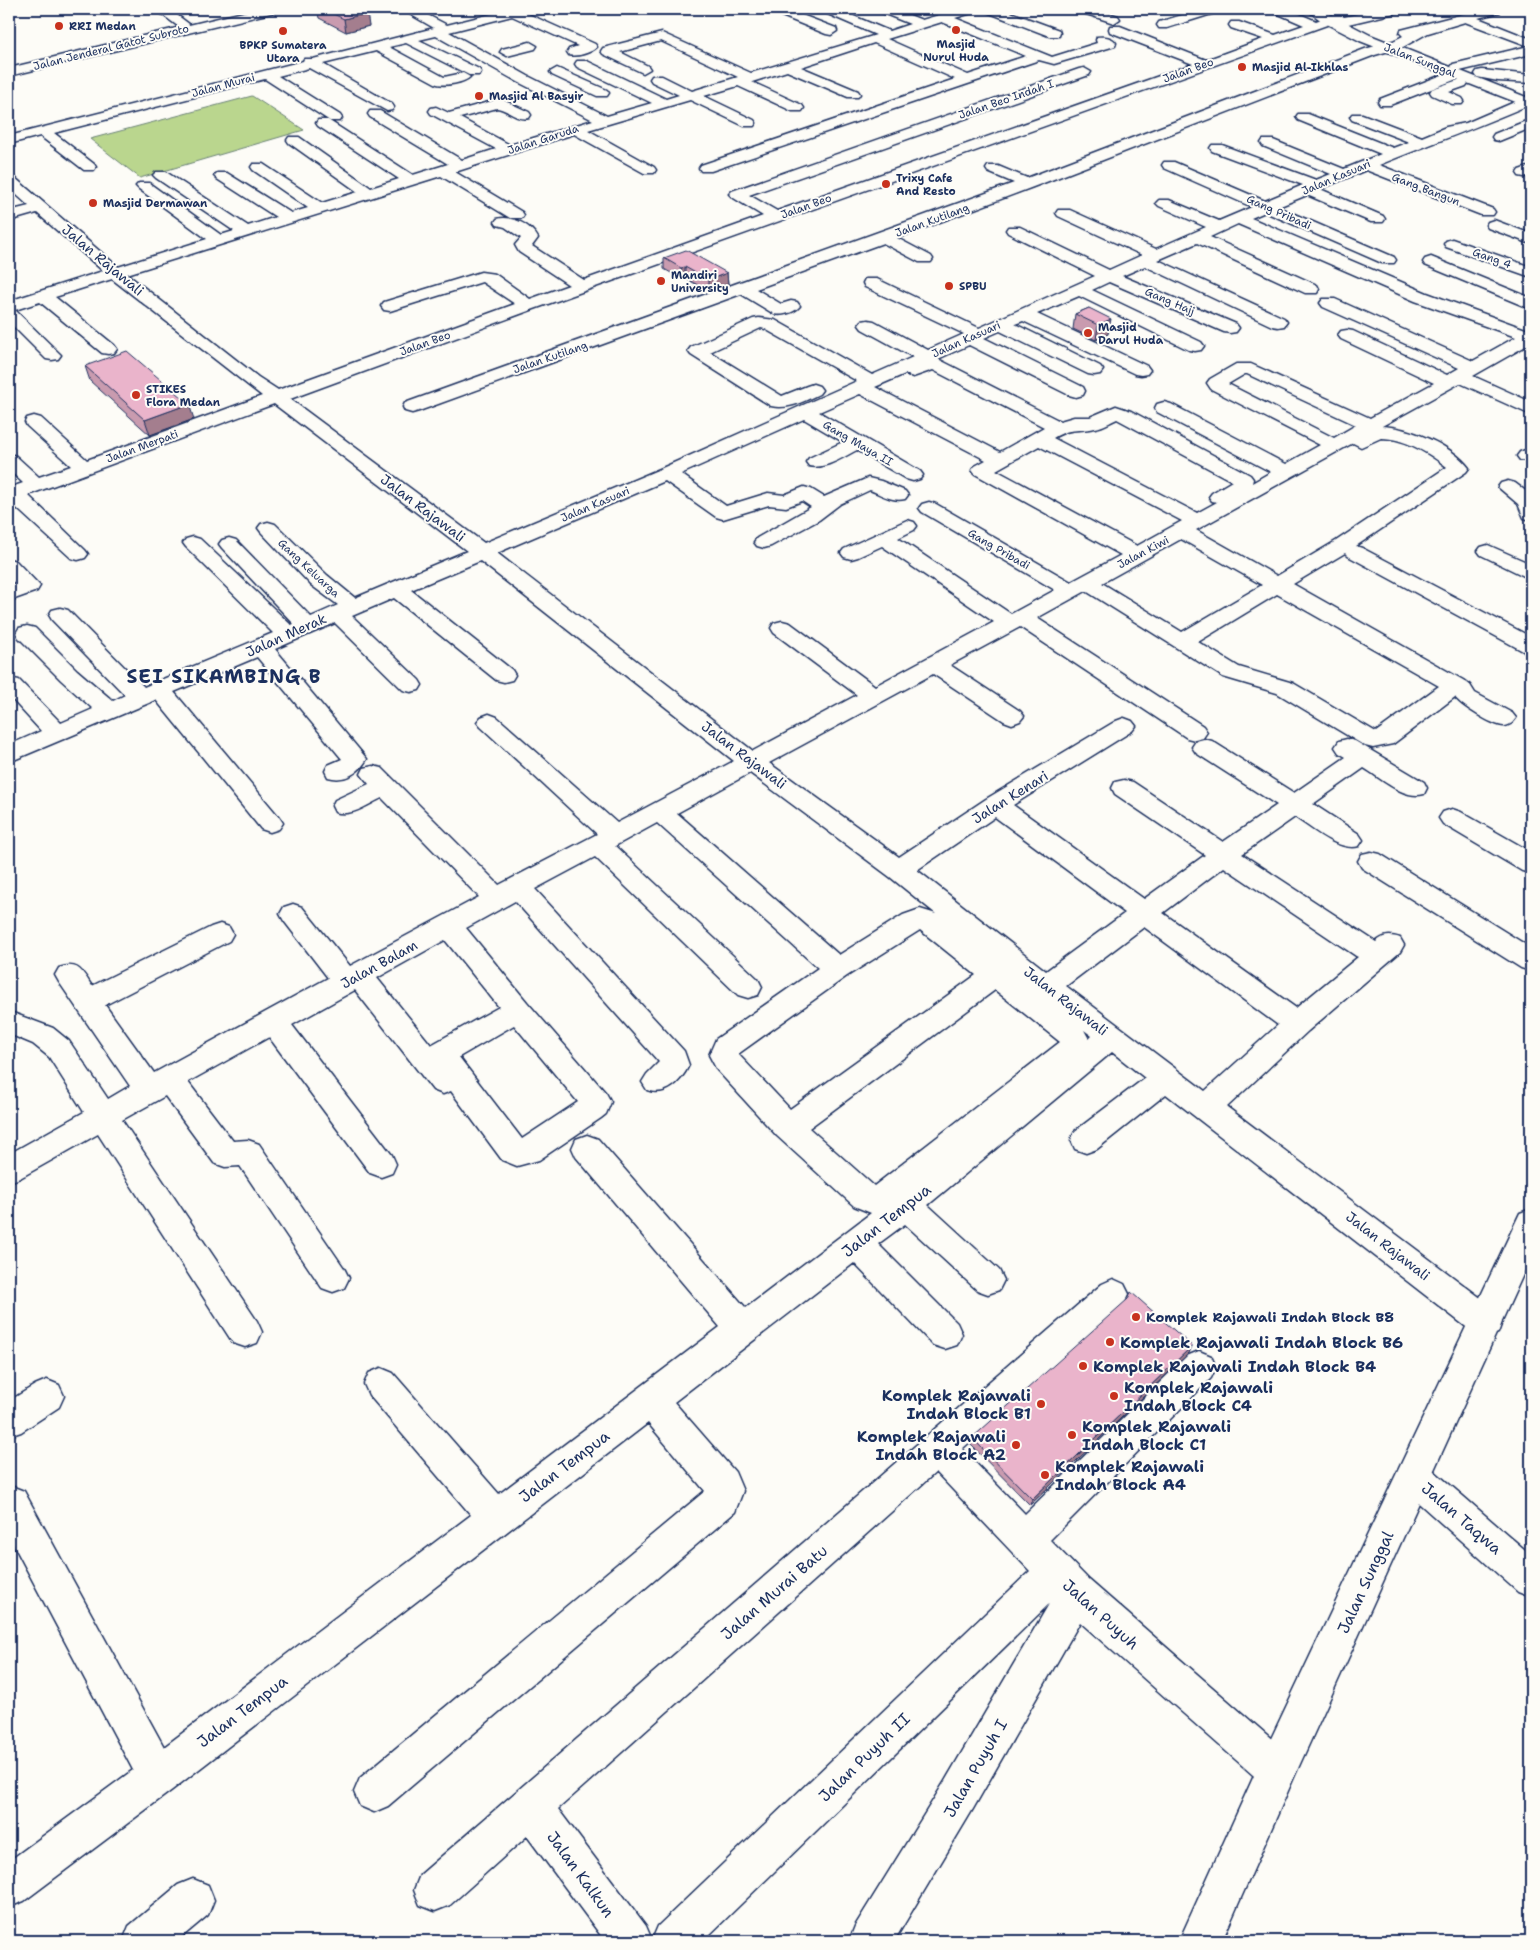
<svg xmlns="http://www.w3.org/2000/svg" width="1540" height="1950" font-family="'Shantell Sans',sans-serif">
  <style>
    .green { fill: #bad68e; stroke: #6a8276 }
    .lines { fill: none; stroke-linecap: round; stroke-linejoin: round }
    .minor-casing { stroke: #1b2f5e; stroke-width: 3 }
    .major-casing { stroke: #1b2f5e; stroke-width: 3 }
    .minor { fill: #fdfcf7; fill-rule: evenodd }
    .major { fill: #fdfcf7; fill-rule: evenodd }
    .wall { fill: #c99baf; stroke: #1b2f5e }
    .shaded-wall { fill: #a47e8e; stroke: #1b2f5e }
    .building { fill: #eab4cb; stroke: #1b2f5e }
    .poi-dot { fill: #c8321e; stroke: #fdfcf7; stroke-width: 2 }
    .labels { text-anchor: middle; stroke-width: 4; stroke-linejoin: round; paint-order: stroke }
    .far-poi-label { font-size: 11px; font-weight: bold; fill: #1b2f5e; stroke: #fdfcf7; text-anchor: start }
    .far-street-label { font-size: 11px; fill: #1b2f5e; stroke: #fdfcf7 }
    .street-label { font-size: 14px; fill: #1b2f5e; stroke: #fdfcf7 }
    .poi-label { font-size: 14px; font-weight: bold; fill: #1b2f5e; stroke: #fdfcf7; text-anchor: start }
    .near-street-label { font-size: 16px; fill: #1b2f5e; stroke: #fdfcf7 }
    .near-poi-label { font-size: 16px; font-weight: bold; fill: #1b2f5e; stroke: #fdfcf7; text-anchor: start }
    .district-label { font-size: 19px; font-weight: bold; letter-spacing: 1px; fill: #1b2f5e; stroke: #fdfcf7 }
  </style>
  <rect width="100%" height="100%" fill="#fdfcf7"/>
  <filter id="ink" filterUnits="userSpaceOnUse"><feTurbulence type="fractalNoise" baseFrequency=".02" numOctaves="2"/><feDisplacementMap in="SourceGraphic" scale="10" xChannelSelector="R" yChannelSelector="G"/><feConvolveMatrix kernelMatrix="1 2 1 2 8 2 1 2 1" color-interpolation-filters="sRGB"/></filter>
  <g filter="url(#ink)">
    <path class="green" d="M252,96L304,130L140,178L90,139Z"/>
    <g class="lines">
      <defs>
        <path id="minor" d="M155,9H169L189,24L187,27H179Z
          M401,9H416L447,25L511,9H531L526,13L595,44L597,47C591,53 577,57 569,55L567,52L569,49L578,46L512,16L449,32L528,76L607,116L652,103L577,67L575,64L577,61H587L666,99L679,95L652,82L650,79L652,76H662L692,91L738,77L661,41L620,52L648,66L650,69L643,73L603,54L601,51L603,48L662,33L751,73L876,35L823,12L821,9H837L889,31L910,24L880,12L878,9H894L922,20L959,9H977L975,12L955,18L1052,57L1097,43L1096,40L1097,37C1104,36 1113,37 1116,43L1115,46L1054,64L1039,60L711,171H701L699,168L701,165L955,79L874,43L801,67L858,91L860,94L858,97H848L787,71L752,82L802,105L804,108L802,111H792L738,86L704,96L754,120L756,123L754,126H744L690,100L588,130L654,167L656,170L654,173H644L574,134L455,172L522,212L524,215L522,218H510L441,176L127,274L258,377L278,390L515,304L482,282L390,311L384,310L381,306L384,302L481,272L495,274L530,299L569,285L519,252L515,245L521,238L505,227L497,225L495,222L497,219C512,215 531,225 538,238L532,246L584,280L763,216L732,197L729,194L732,191L1079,69L1084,68L1091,72L1089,75L749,195L777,211L1193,64L1110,32L1109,29L1110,26H1120L1206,60L1263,39L1231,28L1229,25L1231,22H1239L1275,35L1304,25L1274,12L1272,9H1288L1316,21L1338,13L1344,17L1380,9H1401L1399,12L1344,25L1338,21L534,309L290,399L484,543L660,469L857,381L765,329L761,328L710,352L782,396L807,386L813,384L819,386L822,390L819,394C804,401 789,410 771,406L691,355L688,351L691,347L753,319L759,318L775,320L872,375L913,357L862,329L859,325L862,321L868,320L874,321L928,350L964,334L865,287L863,283L865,279H877L979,328L1095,276L1008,233L1006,230L1008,227H1020L1109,270L1142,255L1058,216L1056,213L1058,210H1070L1156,249L1206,227L1159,206L1156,203L1159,200H1169L1219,221L1252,207L1164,168L1162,165L1164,162H1174L1265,201L1303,185L1212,151L1210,148L1212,145H1222L1316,180L1331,174L1263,146L1261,143L1263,140H1273L1344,169L1381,154L1298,120L1296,117L1298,114H1308L1393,148L1409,142L1352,120L1350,117L1352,114H1362L1422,137L1446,127L1466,123L1531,95V104C1481,126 1430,144 1379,165L1493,209L1495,212L1493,215H1481L1366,170L1320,189L1383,216L1385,219L1383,222H1371L1307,195L1278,207L1394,257L1396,260L1394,263H1382L1265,212L1251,218L1427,293L1531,331V343L1473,376L1531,402V415L1460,383L1382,426C1409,427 1453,446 1469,468L1466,472L1356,546L1362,548L1531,637V653L1523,651L1348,556L1345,553L1293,584L1463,680L1470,685L1475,693L1512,713L1516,718L1512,723C1510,724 1507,726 1504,726C1493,726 1460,705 1455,697L1393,744L1373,748L1365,746L1277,693L1223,677L1086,591L1037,618L1203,726L1207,732L1203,738L1195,740L1187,738L1020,627L950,665L1020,711L1024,716L1020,721L1012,724L1004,721L933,674L769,763L899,857L986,799L1116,721L1124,718L1132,721L1136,726L1132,731L1013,805L1144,899L1205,855L1115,794L1112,788L1115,782L1124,780L1133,782L1223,842L1277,805L1196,753L1192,747L1196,741L1204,739L1212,741L1294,793L1346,757L1339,753L1335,747L1339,741L1347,739L1355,741L1424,782L1427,788L1424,794C1404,800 1381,778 1364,768L1313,804L1359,834L1363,840L1359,846C1339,852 1312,828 1295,817L1242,854L1376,942C1384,935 1390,935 1400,938L1404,945L1400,952L1308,1031L1227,1107L1498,1311L1502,1322L1498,1333L1486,1337L1474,1333L1166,1094L1097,1149L1086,1153L1075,1149L1071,1140L1075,1131L1145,1078L1112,1052L928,1205L999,1270L1004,1280L999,1290L988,1294L977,1290L905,1224L878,1244L957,1323L962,1334L957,1345L945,1349L933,1345L854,1263L674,1402L735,1472L743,1491L735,1512L388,1806L374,1812L360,1806L354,1792L360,1778L705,1491L648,1423L172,1790L24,1901L9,1907V1861L133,1770L9,1536V1487L11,1486L24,1491L164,1747L471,1515L369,1395L364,1384L369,1373L381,1368L393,1373L499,1494L720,1327L576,1157L572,1148L576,1139L587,1135L598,1139L746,1308L871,1213L854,1206L777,1136L717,1070L709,1055L716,1039L818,968L657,823L615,846L758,979L762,987L758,995L748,998L738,995L595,857L535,889L684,1051L689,1065C681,1082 666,1097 647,1090L642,1082L647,1074L659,1062L515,901L466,928L527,1002L606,1093L611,1102L606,1114L601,1118L539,1160L517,1166L502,1160L451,1091L443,1094L433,1090L355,990L292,1025L392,1155L396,1164L392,1173L381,1177L370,1173L269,1037L188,1082L233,1141L248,1140L259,1144L344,1268L349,1278L344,1288L333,1292L322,1288L240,1166L225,1167L214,1163L165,1096L122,1120L257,1321L262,1332L257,1343L245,1347L233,1343L98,1134L20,1178L9,1182V1154L84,1112L49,1057L33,1044L9,1034V1014L13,1013L53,1028L69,1041L108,1099L130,1086L59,982L55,975L59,968C79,961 82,972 92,986L211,927L220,924L229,927L233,934L229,941L105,1005L154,1073L328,978L284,921L280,914L284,907L293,904L302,907L350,966L479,897L382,798C367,805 352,817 335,812L332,806L335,800L369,784L361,774L364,768L373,766L382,768L499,885L597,834L481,727L477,722L481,717L489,714L497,717L617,823L734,761L480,561L411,590L512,670L515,675L512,680L504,682L496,680L394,598L352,616L419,680L422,685L419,690L411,692L403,690L335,623L275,649L367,759C359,773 345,782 328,777L325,771L328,765L342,759L257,657L174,692L279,817L283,823L279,829L270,832L261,829L156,700L9,762V745L41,731L9,696V678L19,680L61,723L93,709L61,680L19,638L16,633L19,628L27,626L35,628L77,670L113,701L125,695L52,620L49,615L52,610L60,608L68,610L144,687L273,633L186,547L183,543L186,539L193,537L200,539L291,625L294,624L222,548L219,544L222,540L229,538L236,540L311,617L338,605L311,585L261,532L258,528L261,524L268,522L275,524L327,575L355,598L467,551L274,404L28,495L85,550L88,554L85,558L78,560L71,558L9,501V488L23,483L9,470V454L16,456L39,477L71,466L27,426L25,422L27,418L34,416L41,418L87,460L262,396L112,279L55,297L114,345L117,349L114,353L108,354L102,353L40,302L15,310L61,355L58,359L52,360L46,359L9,322V301L103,271L37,213L9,221V211L29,206L9,188V176L14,177L118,267L207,239L139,189L136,186L139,183H149L221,235L234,231L156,178L153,175L156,172H166L248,226L276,217L217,179L214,176L217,173H227L291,213L308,208L253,170L251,167L253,164H263L322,203L358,192L289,143L287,140L289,137H299L371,188L399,179L318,126L316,123L318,120H328L413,175L448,164L370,117L368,114L370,111H380L462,160L496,149L431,114L429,111L431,108L436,107L449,113L496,100H503L529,112L531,115L529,118C516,121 508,109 497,108L460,118L510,145L593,120L518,82L436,36L419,40L479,69L481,72L479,75H469L406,43L389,47L444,77L463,73L470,77C464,83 446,86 437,84L376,51L323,64L392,104L394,107L392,110L387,111L309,68L278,76L340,115L342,118L340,121H330L265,79L54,133L94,164L96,167L94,170H84L40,136L9,144V136L303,61L304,59H313L434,28ZM942,22L1026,56L968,75L887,39ZM1238,224L1415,301L1516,337L1473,361L1335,299H1323L1320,303L1323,307L1459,368L1447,375L1353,331L1347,330L1341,331L1338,335L1341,339L1434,383L1370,418L1251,364H1236L1210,379L1207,383L1211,389L1320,445L1286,464L1171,404L1164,402L1157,404L1155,408L1157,412L1271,472L1252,483L1253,479L1250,475L1131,411L1116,406L1090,417H1074L1060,421L938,359L969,345L1069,395L1076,397L1083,395L1085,391L1083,387L984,338L1000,331L1088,374L1094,375L1100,374L1103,370L1100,366L1015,324L1023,321L1135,374L1141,375L1147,374L1150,370L1147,366L1037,314L1079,296L1189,350L1195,351L1201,350L1204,346L1201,342L1092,290L1109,282L1224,332L1230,333L1236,332L1239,328L1236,324L1122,276L1145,266L1272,326L1278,327L1284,326L1287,322L1284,318L1158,260L1197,243L1305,293H1317L1319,289L1317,285L1210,237ZM933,370L1044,427L1000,452L875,387L905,374L913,377ZM1245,374H1247L1356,425L1334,438L1228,384ZM860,394L986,460L975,466L972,470L975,474L1121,555L1071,582L936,504L929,502L922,504L919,508L922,512L1055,590L1011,614L898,538L914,530L917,526L914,522L907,520L844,549L841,553L844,557L851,559L858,557L882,546L994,622L875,686L790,623L782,621L774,623L771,628L774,633L857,695L753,751L497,553L665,481L716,517L723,519L769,505L786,507L802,501L811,507L757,538L754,542L757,546L764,548L771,546L819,520L840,504L870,490C882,495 893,502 905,499L908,495L905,491L881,481L868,478L824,497L811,489L804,487L784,495L768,493L726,506L681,474L804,419L843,442L809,458L806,462L809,466C825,470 843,457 857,450L906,479L913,481L920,479L923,475L920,471L819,412ZM1117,419L1232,481L1212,493L1209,497L1212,501L1217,502L1197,513L1053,438C1072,427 1076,432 1095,428C1103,427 1110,422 1117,419ZM1381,438C1404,438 1429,453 1447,467L1336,541L1277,576L1196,530L1353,443L1361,447ZM1039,446L1182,521L1137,546L996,470ZM1181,539L1262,585L1182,632L1102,583ZM1277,594L1439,686L1376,732L1293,683L1239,667L1198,642ZM750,773L890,877L936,914L920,909L903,915L839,955L677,813ZM995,817L1125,913L1046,971L917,870ZM1224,867L1356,956L1358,957L1296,1008L1163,913ZM1144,927L1278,1025L1205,1091L1066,986ZM920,930L976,975L790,1109L738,1054L847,976ZM445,940L499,1007L431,1045L377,978ZM995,990L1060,1042L874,1186L809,1128ZM514,1025L578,1102L522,1139L459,1057ZM1084,1030L1092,1036L1089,1039Z
          M770,9H786L836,28L837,31L831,35L826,34L772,12Z
          M985,9H1002L1059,30L1060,33L1059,36H1049L987,12Z
          M1078,9H1096L1118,16L1120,19L1114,23L1080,12Z
          M1202,9H1220L1218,12L1167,28H1159L1157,25L1159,22Z
          M1483,9H1502L1500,12L1478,18L1531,39V54L1460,71L1464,74L1462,77L1390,105H1380L1378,102L1380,99L1455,70L1451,67L1453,64L1529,46L1465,22L1428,33L1403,47L1375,55L1033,187L897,238L931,256L933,259L931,262H919L883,243L756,289L781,304L791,301L797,302L800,306C794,313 782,316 774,314L741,294L419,411L412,413L405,411L403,407L405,403L1014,183L988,172L986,169L988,166H998L1027,178L1365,49L1393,41L1403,36L1400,33L1401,30Z
          M530,42L537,46L535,49L507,56L500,52L502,49Z
          M557,68L607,90L609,93L607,96H597L552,75L550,72Z
          M1461,79L1466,80L1468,83L1466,86L1449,92L1462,98L1464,101L1462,104H1452L1432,95L1430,92L1432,89Z
          M1531,119V128L1499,141L1494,140L1492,137L1494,134Z
          M1531,166V175L1524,177L1519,176L1517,173L1519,170Z
          M1494,220L1531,234V244L1488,228L1486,225L1488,222Z
          M1452,239L1531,267V277L1446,247L1444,244L1446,241Z
          M1431,257L1531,298V309L1425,265L1423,262L1425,259Z
          M1531,448V461L1520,460L1517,456L1520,452Z
          M1508,481L1515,483L1531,495V520L1524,518L1518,504L1498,487L1501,483Z
          M1488,545L1531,564V578L1524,576L1481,555L1478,551L1481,547Z
          M9,559L16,561L40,586L37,591L9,601V587L15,584L9,577Z
          M1452,809L1461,812L1531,852V873L1522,871L1443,824L1439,818L1443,812Z
          M1371,852L1380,854L1531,948V971L1521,968L1362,868L1358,861L1362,854Z
          M1113,1279L1124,1284L1129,1294L1124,1304L962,1449L1025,1514L1187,1356L1199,1351L1211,1356L1216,1367L1211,1378L1050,1540L1089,1580L1290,1755L1296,1769L1290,1783L1276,1789L1262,1783L1080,1622L973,1809L894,1941H849L855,1926L945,1781L1049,1604L703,1941H605L527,1836L450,1905L435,1911L420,1905L414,1890L420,1875L1102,1284ZM936,1472L1030,1571L658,1926L652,1940L646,1926L558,1809Z
          M47,1380L59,1385L64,1396L59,1407L21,1432L9,1436V1401L35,1385Z
          M1415,1460L1427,1465L1531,1555V1597L1518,1592L1403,1489L1397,1477L1403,1465Z
          M193,1879L208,1885L214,1900L208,1915L177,1941H123L129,1926L178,1885Z"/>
        <path id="major" d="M256,9H277L275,12L9,76V68Z
          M1306,9H1320L1370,35L1531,99V108L1360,41L1323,22Z
          M1482,70L1531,75V83L1498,81L1477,77L1475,74L1477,71Z
          M1531,1209V1257L1295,1775L1222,1941H1179L1267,1747L1520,1213Z"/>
      </defs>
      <use href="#minor" class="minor-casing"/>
      <use href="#major" class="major-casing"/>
      <use href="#minor" class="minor"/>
      <use href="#major" class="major"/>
    </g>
    <path class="wall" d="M317,9H358L369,26L346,32L319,18Z
      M664,258L727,273L728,284L708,291L685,278L682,279L664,269Z
      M1089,308L1108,334L1096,340L1073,329L1075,314Z
      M85,366L194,419L150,435L90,381Z
      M1192,1346L1189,1353L1030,1505L970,1444L972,1438Z"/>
    <path class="shaded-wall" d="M367,13L369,26L346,32L344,19Z
      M685,267V278L682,279L681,268Z
      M727,273L728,284L708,291V280Z
      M1111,319L1108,334L1096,340L1098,325Z
      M189,404L194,419L150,435L145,420Z
      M1192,1346L1189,1353L1030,1505L1032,1499Z"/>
    <path class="building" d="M323,9H358L367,13L344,19Z
      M686,250L727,273L708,280L685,267L681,268L664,258Z
      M1089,308L1111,319L1098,325L1075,314Z
      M127,351L189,404L145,420L85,366Z
      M1131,1292L1192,1346L1032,1499L972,1438L1128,1299Z"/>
  </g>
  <g class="poi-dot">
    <circle cx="59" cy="26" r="5"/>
    <circle cx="956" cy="30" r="5"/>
    <circle cx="283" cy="31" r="5"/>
    <circle cx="1242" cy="67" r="5"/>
    <circle cx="479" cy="96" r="5"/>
    <circle cx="886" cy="184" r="5"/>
    <circle cx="93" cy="203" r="5"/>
    <circle cx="661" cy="281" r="5"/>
    <circle cx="949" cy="286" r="5"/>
    <circle cx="1088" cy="333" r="5"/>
    <circle cx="136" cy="395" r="5"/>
    <circle cx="1136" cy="1317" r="5"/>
    <circle cx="1110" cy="1342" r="5"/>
    <circle cx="1083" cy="1366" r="5"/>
    <circle cx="1114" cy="1396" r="5"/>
    <circle cx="1041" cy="1404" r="5"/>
    <circle cx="1072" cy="1435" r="5"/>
    <circle cx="1016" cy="1445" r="5"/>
    <circle cx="1045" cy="1475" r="5"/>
  </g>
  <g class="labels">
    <g class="far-poi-label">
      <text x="69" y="30">RRI Medan</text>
      <text x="956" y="48" text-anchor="middle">Masjid<tspan x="956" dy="13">Nurul Huda</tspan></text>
      <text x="283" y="49" text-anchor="middle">BPKP Sumatera<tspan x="283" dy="13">Utara</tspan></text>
      <text x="1252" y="71">Masjid Al-Ikhlas</text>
      <text x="489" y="100">Masjid Al Basyir</text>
      <text x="896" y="182">Trixy Cafe<tspan x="896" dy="13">And Resto</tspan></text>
      <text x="103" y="207">Masjid Dermawan</text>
      <text x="671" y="279">Mandiri<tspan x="671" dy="13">University</tspan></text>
      <text x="959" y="290">SPBU</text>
      <text x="1098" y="331">Masjid<tspan x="1098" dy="13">Darul Huda</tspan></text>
      <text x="146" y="393">STIKES<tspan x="146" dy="13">Flora Medan</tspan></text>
    </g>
    <g class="far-street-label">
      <text transform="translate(111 47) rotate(-14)" y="4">Jalan Jenderal Gatot Subroto</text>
      <text transform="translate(1420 60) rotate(21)" y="4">Jalan Sunggal</text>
      <text transform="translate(1188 70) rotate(-20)" y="4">Jalan Beo</text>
      <text transform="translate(223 85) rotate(-15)" y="4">Jalan Murai</text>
      <text transform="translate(1006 99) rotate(-19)" y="4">Jalan Beo Indah I</text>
      <text transform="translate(543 139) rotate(-18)" y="4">Jalan Garuda</text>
      <text transform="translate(1336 177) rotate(-23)" y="4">Jalan Kasuari</text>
      <text transform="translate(1426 189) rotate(21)" y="4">Gang Bangun</text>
      <text transform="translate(806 206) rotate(-20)" y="4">Jalan Beo</text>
      <text transform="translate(1279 212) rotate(24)" y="4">Gang Pribadi</text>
      <text transform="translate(932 220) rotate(-20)" y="4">Jalan Kutilang</text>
      <text transform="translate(1492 258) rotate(20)" y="4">Gang 4</text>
      <text transform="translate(1170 301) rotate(23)" y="4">Gang Hajj</text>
      <text transform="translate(966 339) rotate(-24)" y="4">Jalan Kasuari</text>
      <text transform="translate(425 343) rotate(-20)" y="4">Jalan Beo</text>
      <text transform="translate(550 357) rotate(-19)" y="4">Jalan Kutilang</text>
      <text transform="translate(858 443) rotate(30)" y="4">Gang Maya II</text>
      <text transform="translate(142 446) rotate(-20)" y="4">Jalan Merpati</text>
      <text transform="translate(595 504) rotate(-23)" y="4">Jalan Kasuari</text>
      <text transform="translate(999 549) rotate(30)" y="4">Gang Pribadi</text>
      <text transform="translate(1143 552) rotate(-28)" y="4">Jalan Kiwi</text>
      <text transform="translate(309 568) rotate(43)" y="4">Gang Keluarga</text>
    </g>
    <g class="street-label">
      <text transform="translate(103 260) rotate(40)" y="5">Jalan Rajawali</text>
      <text transform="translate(423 508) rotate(37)" y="5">Jalan Rajawali</text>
      <text transform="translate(286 635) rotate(-24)" y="5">Jalan Merak</text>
      <text transform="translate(744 755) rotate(37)" y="5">Jalan Rajawali</text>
      <text transform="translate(1010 797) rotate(-32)" y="5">Jalan Kenari</text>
      <text transform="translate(379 964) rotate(-29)" y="5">Jalan Balam</text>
      <text transform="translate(1066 1001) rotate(38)" y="5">Jalan Rajawali</text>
      <text transform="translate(1388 1246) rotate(38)" y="5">Jalan Rajawali</text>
    </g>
    <g class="poi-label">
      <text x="1146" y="1322">Komplek Rajawali Indah Block B8</text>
    </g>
    <g class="near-street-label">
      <text transform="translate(886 1220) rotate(-38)" y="6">Jalan Tempua</text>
      <text transform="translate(564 1466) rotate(-37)" y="6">Jalan Tempua</text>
      <text transform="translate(1462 1518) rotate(41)" y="6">Jalan Taqwa</text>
      <text transform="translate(1365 1582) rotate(-65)" y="6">Jalan Sunggal</text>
      <text transform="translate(774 1592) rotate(-41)" y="6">Jalan Murai Batu</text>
      <text transform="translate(1101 1614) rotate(42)" y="6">Jalan Puyuh</text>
      <text transform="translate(242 1711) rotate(-37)" y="6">Jalan Tempua</text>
      <text transform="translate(864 1757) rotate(-44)" y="6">Jalan Puyuh II</text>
      <text transform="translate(975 1768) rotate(-60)" y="6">Jalan Puyuh I</text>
      <text transform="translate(581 1874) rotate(54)" y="6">Jalan Kalkun</text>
    </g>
    <g class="near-poi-label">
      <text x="1120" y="1348">Komplek Rajawali Indah Block B6</text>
      <text x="1093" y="1372">Komplek Rajawali Indah Block B4</text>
      <text x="1124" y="1393">Komplek Rajawali<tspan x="1124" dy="18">Indah Block C4</tspan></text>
      <text x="1031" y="1401" text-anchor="end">Komplek Rajawali<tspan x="1031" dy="18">Indah Block B1</tspan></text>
      <text x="1082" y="1432">Komplek Rajawali<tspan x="1082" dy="18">Indah Block C1</tspan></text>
      <text x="1006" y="1442" text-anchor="end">Komplek Rajawali<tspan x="1006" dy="18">Indah Block A2</tspan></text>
      <text x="1055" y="1472">Komplek Rajawali<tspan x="1055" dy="18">Indah Block A4</tspan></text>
    </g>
    <g class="district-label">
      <text x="224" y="683">SEI SIKAMBING B</text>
    </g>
  </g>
  <rect width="1540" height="1950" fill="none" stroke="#fdfcf7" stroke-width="30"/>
  <rect x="15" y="15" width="1510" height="1920" fill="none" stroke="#1b2f5e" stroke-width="2" filter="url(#ink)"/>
</svg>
